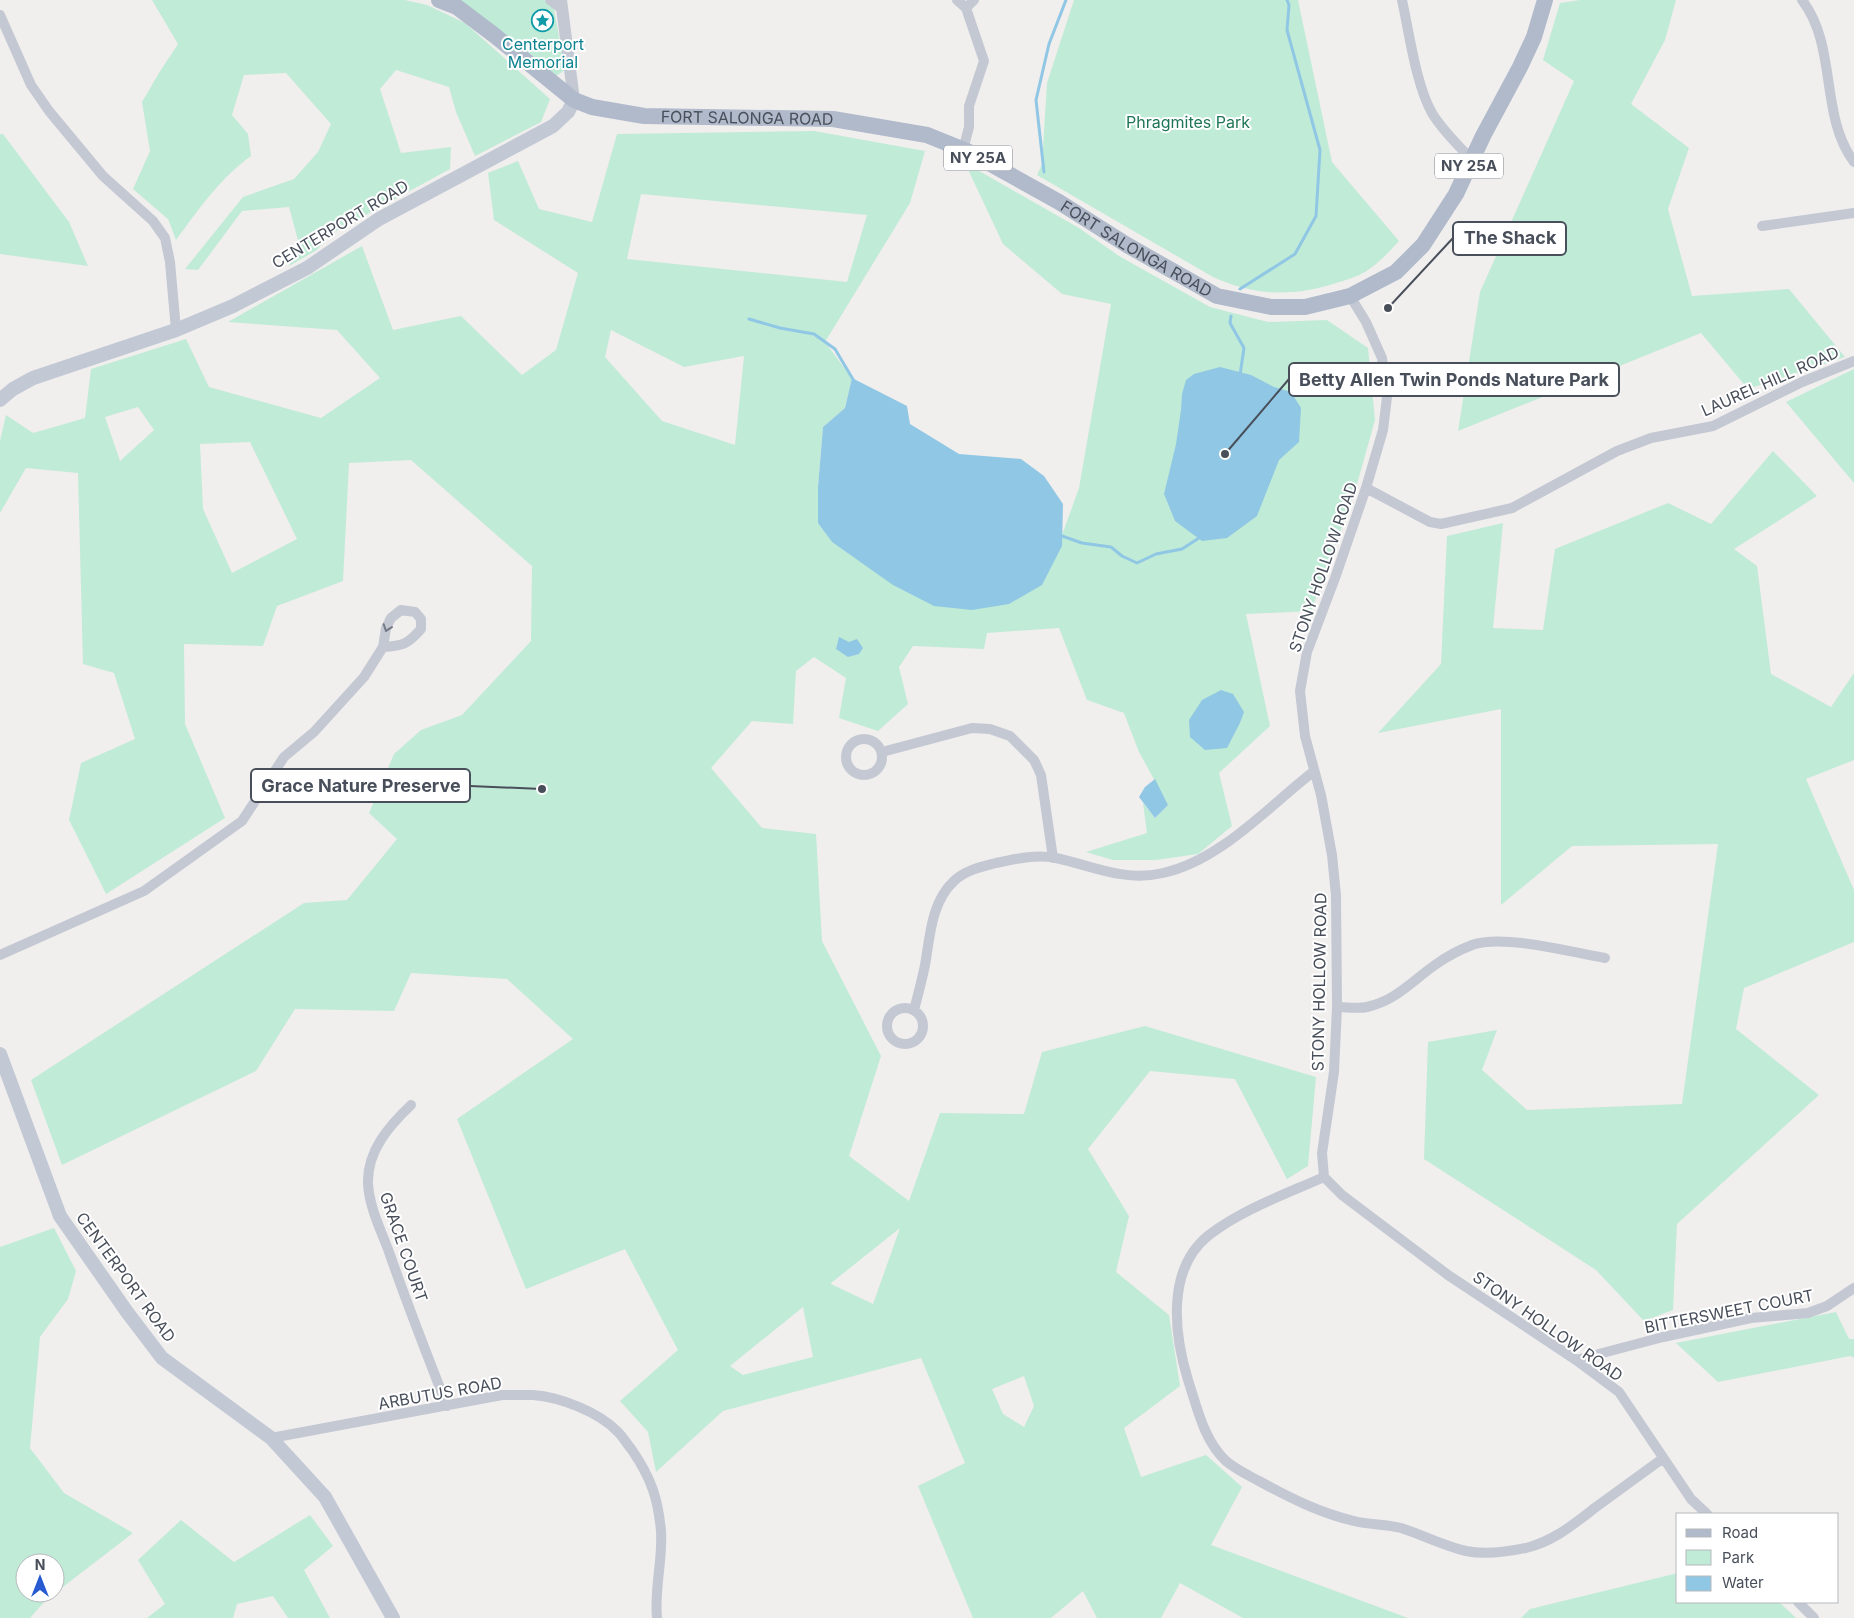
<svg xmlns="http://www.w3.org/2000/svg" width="1854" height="1618" font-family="Inter,sans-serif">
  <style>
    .green { fill: #c0ebd7; fill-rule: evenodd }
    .water { fill: #90c7e4 }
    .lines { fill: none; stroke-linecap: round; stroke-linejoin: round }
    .stream { stroke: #90c7e4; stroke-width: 3 }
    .minor { stroke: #c3c8d2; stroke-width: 10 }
    .tertiary { stroke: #c3c8d2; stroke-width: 12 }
    .secondary { stroke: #c2c9d5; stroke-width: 14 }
    .primary { stroke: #b0bacb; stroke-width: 16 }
    .oneway { stroke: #737984 }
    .labels { text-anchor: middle; stroke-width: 4; stroke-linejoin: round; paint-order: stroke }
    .shield { fill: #fff; stroke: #7f848c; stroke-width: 1 }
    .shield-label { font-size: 15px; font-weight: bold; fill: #484f5a }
    .culture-label { font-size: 16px; fill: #0d838f; stroke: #fff }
    .street-label { font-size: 16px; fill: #484f5a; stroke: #fff }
    .park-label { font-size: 16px; fill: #1e7556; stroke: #fff }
    .leader { fill: none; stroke: #484f5a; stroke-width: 2 }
    .callout-dot { fill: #484f5a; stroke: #fff; stroke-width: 2 }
    .callout { fill: #fff; stroke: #484f5a; stroke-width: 2 }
    .callout-label { font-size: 18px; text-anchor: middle; font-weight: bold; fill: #484f5a }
  </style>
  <rect width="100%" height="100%" fill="#f1eeee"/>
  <path class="green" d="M152,0H405L427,5L465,23L550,99L541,122L475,156L456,112L449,87L396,70L380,89L401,153L451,147L450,169L329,235L317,250L289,266L299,244L289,207L242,211L198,270L185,269L243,197L294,179L318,152L331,124L286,73L244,75L232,115L248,134L251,156C221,177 198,210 176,240L168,219L133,189L150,151L142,102L159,73L178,44Z
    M449,0H544L554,9L565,70L553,78Z
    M1074,0H1298L1332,162L1399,241C1389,252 1378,264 1365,272C1356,277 1346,280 1336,283C1294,297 1254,296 1213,277L1037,175L1042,164L1047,83Z
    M1580,0H1676L1665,40L1631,104L1689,148L1668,209L1692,296L1789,289L1845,357L1748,389L1701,333L1458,431L1480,292L1574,81L1543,60L1560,3Z
    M814,131L925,151L910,203L825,342L852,378L845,408L823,427L818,487V522L832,542L858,560L1062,546V535L1079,488L1111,304L1062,294L1003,244L965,163L1079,228L1119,256L1210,307L1268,322L1327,320L1368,348L1375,420L1355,491L1311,611L1246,614L1270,726L1219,773L1232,826L1198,854L1156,860H1113L1086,852L1147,833L1143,803L1155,818L1168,805L1139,752L1124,713L1087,700L1059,628L987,633L984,649L913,646L899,667L908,704L878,731L839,718L846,678L814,657L796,671L793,724L752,721L711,768L762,828L816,834L822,941L881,1056L849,1156L909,1201L940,1113L1024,1114L1042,1052L1145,1026L1316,1077L1308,1166L1287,1179L1235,1079L1150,1071L1088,1149L1129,1216L1116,1272L1169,1315L1180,1386L1124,1428L1141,1477L1206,1455L1242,1487L1211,1545L1408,1618H1243L1180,1583L1161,1618H1097L1083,1591L1051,1618H973L918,1486L965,1463L921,1358L723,1411L656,1472L648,1432L620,1401L678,1350L625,1249L526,1289L457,1119L573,1039L507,979L411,973L394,1011L295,1009L256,1071L62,1165L31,1080L304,903L347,900L397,839L369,813L394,754L421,730L462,715L531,641L532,566L411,460L349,463L343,581L277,606L263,646L184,644L185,724L225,818L106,894L69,820L81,763L135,739L114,673L83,664L78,473L26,468L0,513V441L6,415L33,433L85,418L91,369L186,339L209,387L321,418L380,378L337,330L228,322L362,246L393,330L461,316L522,375L556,350L578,273L494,220L488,173L518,161L539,209L592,222L617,134ZM641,194L867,215L847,282L627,259ZM611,330L684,367L744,356L735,445L662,421L605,357ZM138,407L154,430L120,461L105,417ZM250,442L297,539L232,573L203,509L200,444ZM900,1228L873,1304L831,1284V1283ZM803,1307L813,1357L743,1375L730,1366ZM1024,1376L1034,1406L1024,1427L1003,1414L992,1389Z
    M0,134H3L69,222L88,266L0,254Z
    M1854,369V483L1786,402Z
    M1773,451L1817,496L1734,549L1757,566L1771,674L1831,707L1854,673V760L1806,779L1854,890V942L1744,988L1736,1029L1819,1095L1677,1224L1673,1310L1644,1321L1596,1270L1424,1159L1428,1042L1497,1030L1482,1070L1527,1110L1682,1104L1718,844L1572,846L1501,905V709L1378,733L1441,664L1447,536L1503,523L1493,628L1543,630L1555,549L1668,503L1711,524Z
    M54,1228L76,1271L68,1299L40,1337L30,1448L64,1493L133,1533L46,1600L30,1618H0V1247ZM25,1563H55V1593H25Z
    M1836,1312L1849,1339H1854V1358L1850,1356L1718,1382L1676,1343Z
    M310,1515L333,1546L304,1570L330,1618H288L273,1596L237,1604L233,1618H147L165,1604L138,1560L181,1520L234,1562Z
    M1678,1573V1602H1779L1796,1618H1521L1530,1609Z"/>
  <path class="water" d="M1220,367L1251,375L1274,387L1291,392L1301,408L1299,442L1279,460L1257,516L1227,538L1202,541L1175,521L1164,494L1176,444L1181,410L1182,394L1186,380L1194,374Z
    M852,378L907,406L910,424L959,454L1021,459L1044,476L1063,504L1062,546L1042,585L1009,604L972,610L934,606L893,585L832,542L818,523V487L823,427L845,408Z
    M839,637L849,642L857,639L863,648L859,654L848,657L836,649Z
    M1221,690L1233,694L1244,712L1240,723L1227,748L1205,750L1190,737L1189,720L1202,700Z
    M1155,779L1168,805L1155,818L1139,797L1145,787Z"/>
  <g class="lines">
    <path class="stream" d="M1044,172L1036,100L1049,44L1066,0
      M1240,289L1295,254L1316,216L1320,150L1287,30L1289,5L1287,0
      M1231,316L1230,323L1244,348L1240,375
      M749,319L780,328L814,334L835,349L854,381
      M1059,535L1082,543L1111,547L1122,556L1137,563L1156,554L1182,549L1199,538L1200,536"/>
    <path class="minor" d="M550,0L562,9
      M957,0L966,8L984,61L969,106V127L963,150
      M1402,0C1409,32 1416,85 1432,113C1442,130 1458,145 1472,160
      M1802,0C1838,47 1819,115 1854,162
      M966,8L974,0
      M0,15L31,85L49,111L103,176L153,221L165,238L170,262L176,330
      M1762,226L1854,213
      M1350,296L1366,322L1382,358L1387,397L1383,430L1366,488L1335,578L1307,652L1300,691L1305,736L1321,795L1332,855L1336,895L1337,1007L1334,1072L1322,1153L1324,1177L1342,1195L1448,1275L1576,1360L1619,1392L1691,1499L1707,1514
      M1366,488L1430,522L1441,524L1512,508L1617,451L1651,438L1713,426L1802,382L1854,361
      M846 757a18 18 0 1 1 36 0a18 18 0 1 1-36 0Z
      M882,752L972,728L990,729L1010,736L1034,760L1041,775L1053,858
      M0,955L144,891L242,821L284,757L314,732L364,677L383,647L386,628L391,618L401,610L415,612L421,619V629C408,644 403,646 383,647
      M1337,1007C1346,1007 1358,1009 1367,1007C1397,1000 1412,981 1435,965C1446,957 1459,950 1472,945C1504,934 1570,952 1605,958
      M887 1026a18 18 0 1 1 36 0a18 18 0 1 1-36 0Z
      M914,1010C918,995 922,980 925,965C930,937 931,902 954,881C966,870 981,867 996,863C1014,859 1037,854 1056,858C1093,866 1124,882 1163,873C1220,861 1269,806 1313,772
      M411,1105C389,1126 367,1151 368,1183C369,1207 381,1230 389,1252C407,1304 427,1355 447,1406
      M1324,1177C1286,1194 1243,1209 1209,1235C1166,1269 1174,1334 1188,1380C1197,1407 1204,1441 1226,1461C1235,1469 1248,1475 1259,1481C1290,1498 1320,1513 1354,1521C1369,1525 1386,1524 1401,1528C1423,1535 1444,1546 1466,1551C1486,1555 1507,1552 1526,1548C1554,1541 1574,1524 1596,1507C1618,1491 1640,1475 1662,1459
      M1576,1360L1663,1337L1751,1318L1808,1313L1827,1306L1854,1288
      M271,1438L502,1395C512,1395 523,1395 533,1395C560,1397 599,1412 618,1432C623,1437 627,1444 632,1450C651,1478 658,1498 661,1531C663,1560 654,1589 657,1618
      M1798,1602L1814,1618"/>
    <path class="tertiary" d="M561,0L574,100"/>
    <path class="secondary" d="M0,400L13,389L33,378L176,330L233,306L307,268L379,219L553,126L568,112L574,100
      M0,1054L60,1216L127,1312L162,1358L271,1438L325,1497L393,1618"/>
    <path class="primary" id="s1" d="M439,0L457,7L494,35L574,100L592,107L644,116L833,119L927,135L969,152L1059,202L1127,245L1217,296L1271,307H1305L1350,296L1396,272L1423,245L1456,194L1483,136L1520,67L1534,37L1545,0"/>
  </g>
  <defs><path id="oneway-chevron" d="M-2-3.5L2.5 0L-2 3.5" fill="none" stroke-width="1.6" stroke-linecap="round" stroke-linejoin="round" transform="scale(1.25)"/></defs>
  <use class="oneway" href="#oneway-chevron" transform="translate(387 628) rotate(109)"/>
  <defs>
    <symbol id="sight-ring" viewBox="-11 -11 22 22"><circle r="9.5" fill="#fff" stroke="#0f9aa8" stroke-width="1.5"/><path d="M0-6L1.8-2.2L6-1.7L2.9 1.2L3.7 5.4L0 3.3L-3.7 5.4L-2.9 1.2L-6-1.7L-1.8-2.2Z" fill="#0f9aa8"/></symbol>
  </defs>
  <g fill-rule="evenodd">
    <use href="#sight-ring" x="530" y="8" width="25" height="25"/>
  </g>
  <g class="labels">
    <g class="shield">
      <rect x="944" y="145.5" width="68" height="25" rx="4"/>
      <rect x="1435" y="153.5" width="68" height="25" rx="4"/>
    </g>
    <g class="shield-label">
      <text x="978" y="163">NY 25A</text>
      <text x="1469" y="171">NY 25A</text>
    </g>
    <g class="culture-label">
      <text x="543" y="50">Centerport<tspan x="543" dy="18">Memorial</tspan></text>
    </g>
    <g class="street-label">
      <text dy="6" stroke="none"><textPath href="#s1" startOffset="344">FORT SALONGA ROAD</textPath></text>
      <text transform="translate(340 224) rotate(-31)" y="6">CENTERPORT ROAD</text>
      <text dy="6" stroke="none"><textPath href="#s1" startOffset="764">FORT SALONGA ROAD</textPath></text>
      <text transform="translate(1770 381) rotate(-24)" y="6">LAUREL HILL ROAD</text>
      <text transform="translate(1323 567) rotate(-71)" y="6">STONY HOLLOW ROAD</text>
      <text transform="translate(1319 982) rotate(-89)" y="6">STONY HOLLOW ROAD</text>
      <text transform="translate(404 1247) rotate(71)" y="6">GRACE COURT</text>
      <text transform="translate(126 1277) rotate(54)" y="6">CENTERPORT ROAD</text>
      <text transform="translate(1729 1311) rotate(-11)" y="6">BITTERSWEET COURT</text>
      <text transform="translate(1548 1326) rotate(35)" y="6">STONY HOLLOW ROAD</text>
      <text transform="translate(440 1393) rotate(-10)" y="6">ARBUTUS ROAD</text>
    </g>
    <g class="park-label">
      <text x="1188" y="128">Phragmites Park</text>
    </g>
  </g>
  <path class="leader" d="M1388 308L1453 238M1225 454L1289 379M542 789L470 786"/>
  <g class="callout-dot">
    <circle cx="1388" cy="308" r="5"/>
    <circle cx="1225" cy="454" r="5"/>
    <circle cx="542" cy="789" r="5"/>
  </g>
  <g class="callout">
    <rect x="1453" y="222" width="113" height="33" rx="5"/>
    <rect x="1289" y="363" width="330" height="33" rx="5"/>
    <rect x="251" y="769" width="219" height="33" rx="5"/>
  </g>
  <g class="callout-label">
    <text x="1510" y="244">The Shack</text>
    <text x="1454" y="386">Betty Allen Twin Ponds Nature Park</text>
    <text x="361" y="792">Grace Nature Preserve</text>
  </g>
  <rect x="1676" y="1513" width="162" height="90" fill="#ffffff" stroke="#b6b9bd"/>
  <rect x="1686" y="1529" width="25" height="8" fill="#b0bacb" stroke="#b6b9bd"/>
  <text x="1722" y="1538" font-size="15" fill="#484f5a">Road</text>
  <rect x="1686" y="1550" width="25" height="15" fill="#c0ebd7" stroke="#b6b9bd"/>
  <text x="1722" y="1563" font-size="15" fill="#484f5a">Park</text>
  <rect x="1686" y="1576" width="25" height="15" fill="#90c7e4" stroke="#b6b9bd"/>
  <text x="1722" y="1588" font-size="15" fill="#484f5a">Water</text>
  <g transform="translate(40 1578)"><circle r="24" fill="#ffffff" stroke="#b6b9bd"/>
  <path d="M0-4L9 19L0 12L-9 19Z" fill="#285ad1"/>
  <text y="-8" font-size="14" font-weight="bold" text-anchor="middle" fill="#484f5a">N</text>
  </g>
</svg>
